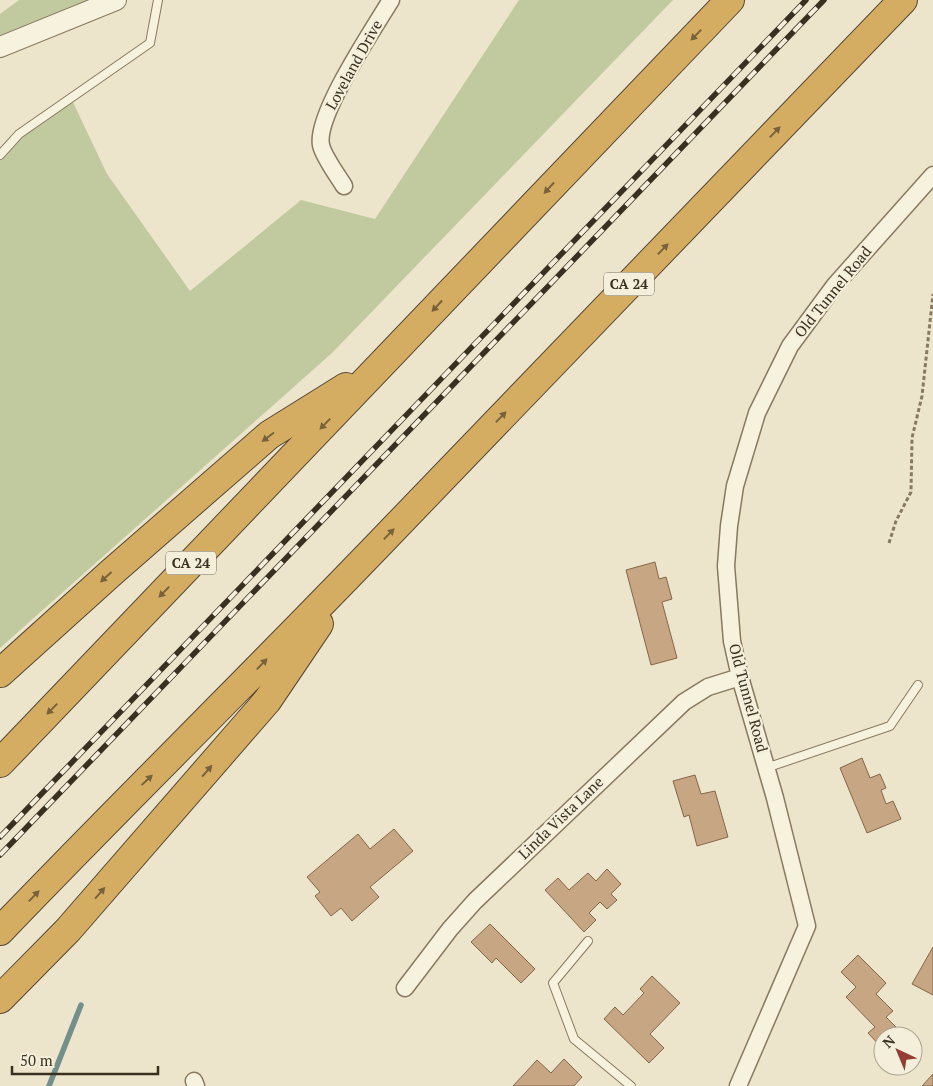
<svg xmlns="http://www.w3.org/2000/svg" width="933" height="1086" font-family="'PT Serif',serif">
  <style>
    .green { fill: #c1ca9f }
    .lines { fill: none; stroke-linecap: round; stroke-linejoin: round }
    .stream { stroke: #728f8b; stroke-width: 5.5 }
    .building { fill: #c7a684; stroke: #856648 }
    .service-casing { stroke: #887960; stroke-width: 10 }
    .minor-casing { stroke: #887960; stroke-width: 19 }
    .tertiary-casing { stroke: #887960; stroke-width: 22 }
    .motorway-casing { stroke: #564734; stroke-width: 30 }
    .path { stroke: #887960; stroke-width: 3; stroke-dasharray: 4 2.5; stroke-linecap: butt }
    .service { stroke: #f7f2de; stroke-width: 8 }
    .minor { stroke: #f7f2de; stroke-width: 16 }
    .tertiary { stroke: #f7f2de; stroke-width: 20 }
    .motorway { stroke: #d4ad63; stroke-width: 28 }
    .rail-casing { stroke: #3a3022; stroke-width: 5.5 }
    .rail { stroke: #f4efda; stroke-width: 4; stroke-dasharray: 11; stroke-linecap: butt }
    .oneway { fill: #78623c }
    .labels { text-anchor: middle; stroke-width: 4.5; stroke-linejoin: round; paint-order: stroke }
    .shield { fill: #f4efda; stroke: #726959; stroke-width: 1 }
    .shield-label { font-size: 14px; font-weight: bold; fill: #3a3022 }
    .street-label { font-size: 15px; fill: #3a3022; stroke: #f4efda }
  </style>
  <rect width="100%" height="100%" fill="#ece5cb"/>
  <path class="green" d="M19,0H116L0,47V14Z
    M519,0H673L332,353L0,648V155L19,134L71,98L107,174L190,291L301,200L375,219Z"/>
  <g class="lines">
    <path class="stream" d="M49,1086L81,1005"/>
  </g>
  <path class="building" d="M655,562L659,579L666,577L672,599L662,602L677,658L651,665L626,570Z
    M862,758L870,778L880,774L886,788L881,790L886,804L893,801L901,819L867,833L840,768Z
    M695,775L701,794L715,791L728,837L697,846L689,815L684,817L673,781Z
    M394,829L413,851L370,887L379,897L352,921L341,908L331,916L315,896L320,892L307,877L358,834L370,849Z
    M607,869L621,884L611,894L617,900L607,909L600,902L589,913L596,920L584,932L545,890L558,878L569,890L588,873L596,881Z
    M490,924L535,969L521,983L496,958L492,963L471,942Z
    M933,947V995L912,984Z
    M858,955L886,983L876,994L893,1011L886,1017L900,1031L895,1036H883L882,1048L868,1033L875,1027L846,997L856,987L841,972Z
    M652,976L680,1003L650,1034L664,1048L649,1063L604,1019L615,1007L623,1015L644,993L640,989Z
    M564,1059L582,1077L574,1086H513L537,1060L551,1073Z
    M933,1074V1086H922Z"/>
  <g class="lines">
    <defs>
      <path id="service" d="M0,155L19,134L150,43L158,0
        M766,768L890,726L918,685
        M588,941L553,983L574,1039L631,1086"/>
      <path id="minor" d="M344,186C338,176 323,156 321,145C315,116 374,28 391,0
        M405,988L450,929L475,901L684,702L708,687L740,677
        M194,1081L196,1086
        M738,1086L807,926L775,798L740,677L732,641L726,566L729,526L735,486L757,413L790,346L835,285L933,175"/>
      <path id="tertiary" d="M0,47L116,0"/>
      <path id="motorway" d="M0,673L112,572L269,435L346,387
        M0,763L730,0
        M0,931C117,809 238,690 356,568C539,379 721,189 903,0
        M0,999L68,930L267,701L319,624"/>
    </defs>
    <use href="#service" class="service-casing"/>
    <use href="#minor" class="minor-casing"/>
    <use href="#tertiary" class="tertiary-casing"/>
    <use href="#motorway" class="motorway-casing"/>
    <path class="path" d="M889,543L896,521L911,492L912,438L922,396L933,294"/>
    <use href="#service" class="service"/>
    <use href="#minor" class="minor"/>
    <use href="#tertiary" class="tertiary"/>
    <use href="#motorway" class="motorway"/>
    <defs>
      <path id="rail" d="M0,837L806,0
        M0,855L824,0"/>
    </defs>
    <use href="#rail" class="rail-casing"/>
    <use href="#rail" class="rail"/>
  </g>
  <defs><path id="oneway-solid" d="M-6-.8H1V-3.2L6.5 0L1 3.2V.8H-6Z" transform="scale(1.25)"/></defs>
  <g class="oneway">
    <use href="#oneway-solid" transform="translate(696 35) rotate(134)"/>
    <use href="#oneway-solid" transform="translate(775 132) rotate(-46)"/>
    <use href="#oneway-solid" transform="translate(549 188) rotate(133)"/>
    <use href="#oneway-solid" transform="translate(663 249) rotate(-46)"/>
    <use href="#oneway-solid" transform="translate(437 306) rotate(133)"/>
    <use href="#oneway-solid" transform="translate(501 417) rotate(-46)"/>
    <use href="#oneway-solid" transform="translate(325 424) rotate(134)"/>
    <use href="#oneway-solid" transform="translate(268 437) rotate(143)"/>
    <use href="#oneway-solid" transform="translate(389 534) rotate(-46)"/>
    <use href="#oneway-solid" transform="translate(106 577) rotate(138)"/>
    <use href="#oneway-solid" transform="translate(164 592) rotate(134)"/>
    <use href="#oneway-solid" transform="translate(262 664) rotate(-46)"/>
    <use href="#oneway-solid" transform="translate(52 709) rotate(134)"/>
    <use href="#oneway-solid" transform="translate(207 771) rotate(-49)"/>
    <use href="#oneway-solid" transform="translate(147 780) rotate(-43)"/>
    <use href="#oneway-solid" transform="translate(100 893) rotate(-49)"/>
    <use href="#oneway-solid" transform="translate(34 896) rotate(-46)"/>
  </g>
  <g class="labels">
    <g class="shield">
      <rect x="604" y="272.5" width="50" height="23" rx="4"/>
      <rect x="166" y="551.5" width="50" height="23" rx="4"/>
    </g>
    <g class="shield-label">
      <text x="629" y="289">CA 24</text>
      <text x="191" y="568">CA 24</text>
    </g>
    <g class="street-label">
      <text transform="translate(354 65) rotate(-61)" y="5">Loveland Drive</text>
      <text transform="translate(833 292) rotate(-51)" y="5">Old Tunnel Road</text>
      <text transform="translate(748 698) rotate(75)" y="5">Old Tunnel Road</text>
      <text transform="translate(561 818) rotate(-44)" y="5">Linda Vista Lane</text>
    </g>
  </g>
  <g transform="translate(898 1051) rotate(316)"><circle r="24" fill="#f4efda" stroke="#aaa390"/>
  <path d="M0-4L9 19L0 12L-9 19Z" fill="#933d34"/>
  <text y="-8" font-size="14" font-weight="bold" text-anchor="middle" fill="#3a3022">N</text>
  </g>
  <path d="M12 1066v8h146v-8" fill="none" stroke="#3a3022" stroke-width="2.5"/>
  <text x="20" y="1066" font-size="15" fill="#3a3022" stroke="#f4efda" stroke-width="4" paint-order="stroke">50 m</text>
</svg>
